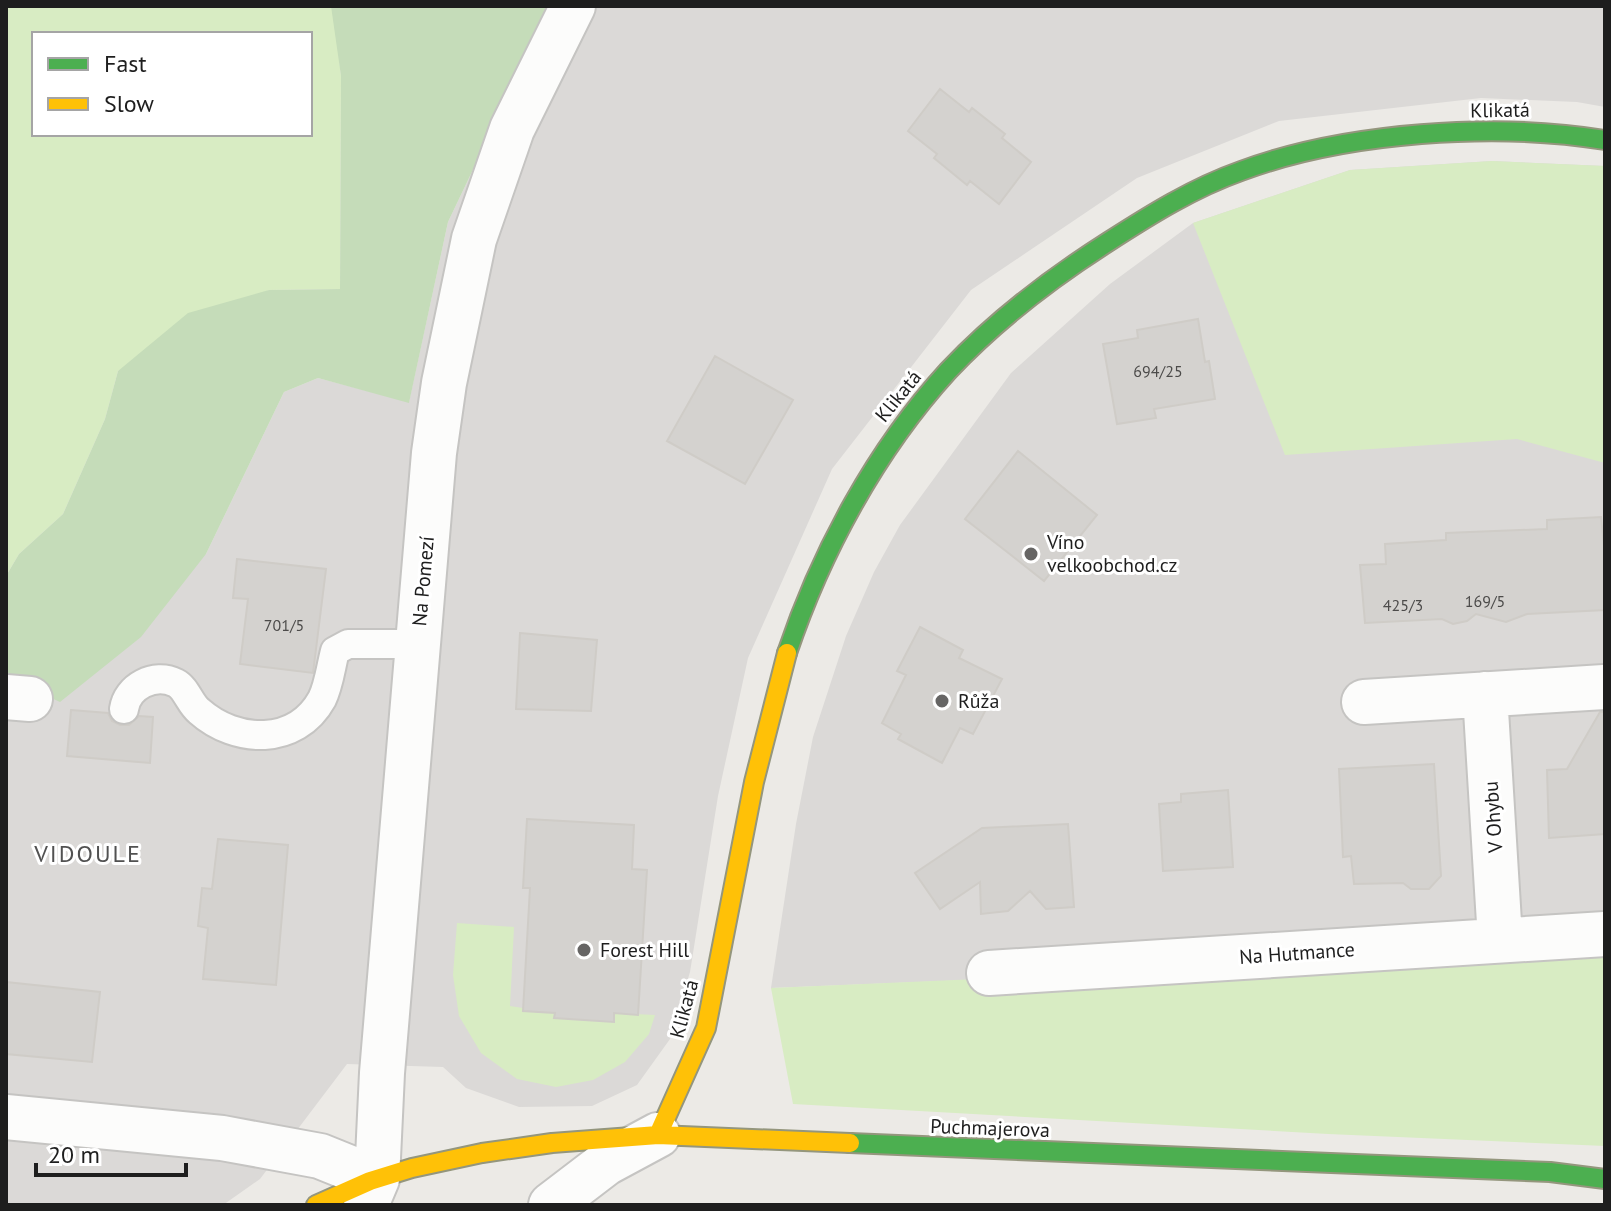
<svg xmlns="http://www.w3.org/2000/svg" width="1611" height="1211" font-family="'PT Sans',sans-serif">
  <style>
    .residential { fill: #dbd9d7 }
    .grass { fill: #d8ecc3; fill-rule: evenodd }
    .forest { fill: #c5dcb9 }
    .building { fill: #d4d2cf; stroke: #cfccc7; stroke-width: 2 }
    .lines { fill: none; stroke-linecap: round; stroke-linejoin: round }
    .lane-casing { stroke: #c5c4c2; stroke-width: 32 }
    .street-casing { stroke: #c5c4c2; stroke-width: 48 }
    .fast-casing { stroke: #94967d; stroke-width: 22 }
    .slow-casing { stroke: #94967d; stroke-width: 22 }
    .lane { stroke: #fcfcfb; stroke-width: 28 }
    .street { stroke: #fcfcfb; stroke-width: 44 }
    .fast { stroke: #4caf50; stroke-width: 18 }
    .slow { stroke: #ffc107; stroke-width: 18 }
    .poi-dot { fill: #666564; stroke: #fff; stroke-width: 3 }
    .labels { text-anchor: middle; stroke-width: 6; stroke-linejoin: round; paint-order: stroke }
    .number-label { font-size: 16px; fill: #4c4b4a }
    .street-label { font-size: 20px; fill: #1e1e1e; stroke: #fff }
    .poi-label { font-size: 20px; fill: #1e1e1e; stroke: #fff; text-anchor: start }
    .quarter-label { font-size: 24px; letter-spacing: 2px; fill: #515151; stroke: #fff }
  </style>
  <rect width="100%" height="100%" fill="#eceae6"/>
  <path class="residential" d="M551,6H1605V107L1577,102L1481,98L1279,121L1137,178L971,290L832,469L748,658L718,796L690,972L670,1039L637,1085L592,1106L519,1107L466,1088L443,1067L347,1064L260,1179L223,1205H6V677L206,554L284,392L318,378L409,402L448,222Z
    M1492,161L1605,166V952L980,984L969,980L771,988L796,824L813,737L846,636L874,572L900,525L1011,373L1110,284L1193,223L1350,170Z"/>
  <path class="grass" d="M6,6H333L341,76L340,289L269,290L118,371L105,419L63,514L19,554L6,576ZM34,34H310V134H34Z
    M1492,161L1605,166V463L1517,439L1285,455L1193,223L1350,170Z
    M457,923L514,927L510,1006L523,1008V1011L555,1013V1018L613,1022L614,1013L655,1015L649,1034L625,1062L593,1080L556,1087L517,1079L481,1053L459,1016L453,975Z
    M1605,952V1146L1328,1134L793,1104L771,988Z"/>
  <path class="forest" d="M331,6H551L448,222L409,403L318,378L284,392L206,554L141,637L60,702L6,677V576L19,554L63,514L105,419L118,371L188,313L269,290L340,289L341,76Z"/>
  <path class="building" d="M940,89L969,112L972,108L1005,134L1002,138L1031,162L999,204L970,181L967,185L934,158L937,154L908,131Z
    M1198,319L1205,362L1209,361L1215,399L1154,409L1156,418L1117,424L1103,344L1138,338L1137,330Z
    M715,356L793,400L745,484L667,441Z
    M1018,451L1097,515L1044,581L965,519Z
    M1601,517L1605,555V610L1527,614L1506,622L1476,614L1467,621L1453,624L1442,619L1365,623L1360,565L1386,564L1385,544L1446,540V533L1547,529V520Z
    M237,559L326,569L313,673L240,664L248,599L233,598Z
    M920,627L963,650L959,658L1002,679L973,734L960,728L942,763L898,739L901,734L882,723L906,675L897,671Z
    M520,633L597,640L591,711L516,709Z
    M71,710L108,713L112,721L120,725H129L139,716L153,717L150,763L67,756Z
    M1600,712H1605V834L1549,838L1547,770L1567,769Z
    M1434,764L1441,876L1429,889H1411L1403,883L1354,884L1351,856L1343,857L1339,769Z
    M1228,790L1233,867L1163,871L1159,804L1181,802V794Z
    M527,819L634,825L632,869L647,870L638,1015L614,1013V1022L554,1018L555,1013L523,1011L530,888H523Z
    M1068,824L1074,907L1046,909L1030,891L1008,911L981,914L980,882L940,909L915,873L982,828Z
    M218,839L288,845L276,985L203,979L208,928L198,926L202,888L212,889Z
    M6,982L100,992L92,1062L6,1054Z"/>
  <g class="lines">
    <defs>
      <path id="lane" d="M124,709C127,687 154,672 176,683C186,688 190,704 199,711C236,744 296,746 322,699C329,685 331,666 335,651L348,644H418"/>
      <path id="street" d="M1485,694L1500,939
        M6,697L30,699
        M1364,702L1604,687
        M989,973L1605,934
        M6,1117L222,1138L320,1156L377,1179
        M366,1205L377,1179L382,1073L434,453L444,383L474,239L512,129L573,6
        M551,1205L606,1163L658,1135"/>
      <path id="fast" d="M787,653C821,552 876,450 948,371C995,321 1050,279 1108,242C1150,215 1193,188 1241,171C1346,132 1495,122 1605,140
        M850,1143L1550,1172L1605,1179"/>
      <path id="slow" d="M658,1135L706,1028L754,782L787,653
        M316,1205L370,1181L412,1168L482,1153L552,1143L658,1135L850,1143"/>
    </defs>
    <use href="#lane" class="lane-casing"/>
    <use href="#street" class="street-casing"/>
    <use href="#fast" class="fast-casing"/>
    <use href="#slow" class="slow-casing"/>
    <use href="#lane" class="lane"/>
    <use href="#street" class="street"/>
    <use href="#fast" class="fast"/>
    <use href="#slow" class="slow"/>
  </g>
  <g class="poi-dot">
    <circle cx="1031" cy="554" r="8"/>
    <circle cx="942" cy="701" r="8"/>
    <circle cx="584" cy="950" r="8"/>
  </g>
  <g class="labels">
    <g class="number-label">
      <text x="1158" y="377">694/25</text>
      <text x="1485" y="607">169/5</text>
      <text x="1403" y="611">425/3</text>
      <text x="284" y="631">701/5</text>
    </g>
    <g class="street-label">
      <text transform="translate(1500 110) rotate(-1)" y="7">Klikatá</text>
      <text transform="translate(898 396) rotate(-51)" y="7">Klikatá</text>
      <text transform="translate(423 581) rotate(-85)" y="7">Na Pomezí</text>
      <text transform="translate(1493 817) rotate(-94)" y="7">V Ohybu</text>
      <text transform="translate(1297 953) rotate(-4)" y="7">Na Hutmance</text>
      <text transform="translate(684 1009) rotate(-75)" y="7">Klikatá</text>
      <text transform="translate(990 1128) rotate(2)" y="7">Puchmajerova</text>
    </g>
    <g class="poi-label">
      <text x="1047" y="549">Víno<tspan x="1047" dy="23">velkoobchod.cz</tspan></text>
      <text x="958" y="708">Růža</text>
      <text x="600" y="957">Forest Hill</text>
    </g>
    <g class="quarter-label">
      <text x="88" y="862">VIDOULE</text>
    </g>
  </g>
  <rect width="1611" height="1211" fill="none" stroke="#1e1e1e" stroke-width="16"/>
  <rect x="32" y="32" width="280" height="104" fill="#ffffff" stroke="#a5a5a5" stroke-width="2"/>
  <rect x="48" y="58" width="40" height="12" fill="#4caf50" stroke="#a5a5a5" stroke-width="2"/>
  <text x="104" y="72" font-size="24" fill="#1e1e1e">Fast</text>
  <rect x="48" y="98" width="40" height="12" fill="#ffc107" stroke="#a5a5a5" stroke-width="2"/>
  <text x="104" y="112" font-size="24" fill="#1e1e1e">Slow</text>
  <path d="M36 1163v12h150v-12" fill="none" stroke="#1e1e1e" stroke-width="4"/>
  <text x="48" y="1163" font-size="24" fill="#1e1e1e" stroke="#ffffff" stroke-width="6" paint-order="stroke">20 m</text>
</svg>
